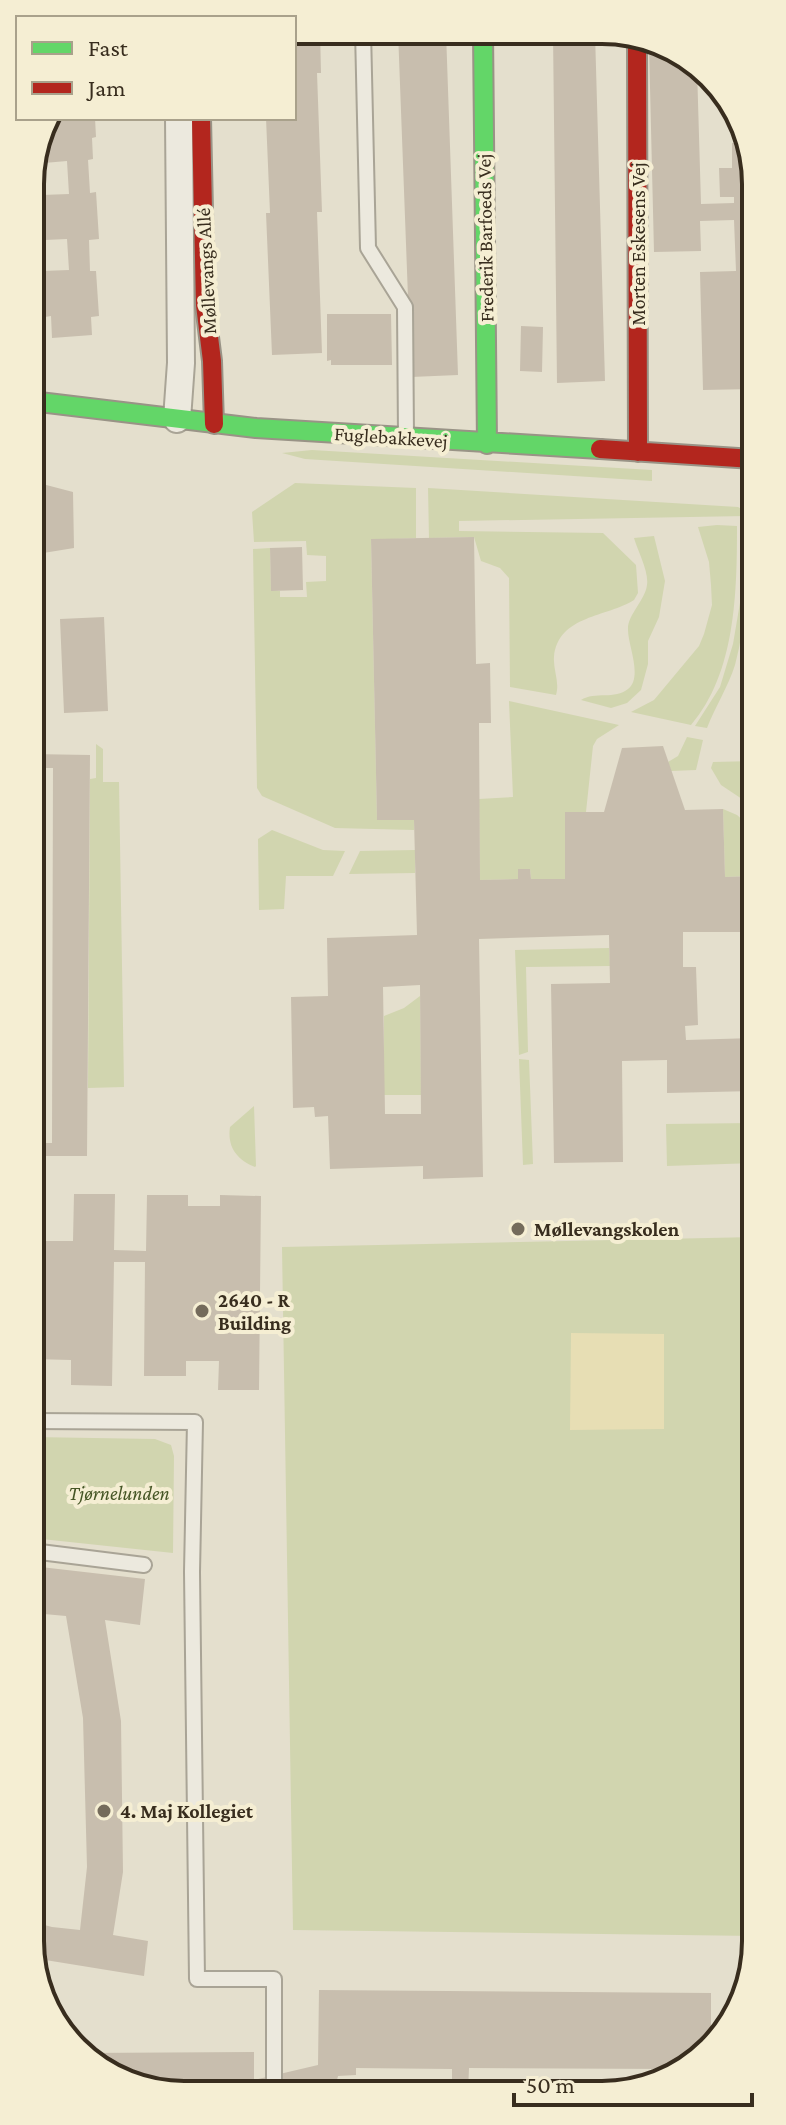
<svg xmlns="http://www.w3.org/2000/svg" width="786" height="2125" font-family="'Crimson Pro',serif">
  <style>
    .green { fill: #d1d5af }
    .sand { fill: #e7deb4 }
    .building { fill: #c8beae; fill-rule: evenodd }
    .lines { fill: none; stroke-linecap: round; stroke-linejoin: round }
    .lane-casing { stroke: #a9a496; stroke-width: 18 }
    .street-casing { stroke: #a9a496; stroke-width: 30 }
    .fast-casing { stroke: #999386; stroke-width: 22 }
    .jam-casing { stroke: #999386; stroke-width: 22 }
    .lane { stroke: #ece9de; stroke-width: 14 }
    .street { stroke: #ece9de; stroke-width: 26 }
    .fast { stroke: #63d668; stroke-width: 18 }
    .jam { stroke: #b3261e; stroke-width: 18 }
    .poi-dot { fill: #746b5b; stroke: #f5eed3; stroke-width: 3 }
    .labels { text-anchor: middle; stroke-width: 8; stroke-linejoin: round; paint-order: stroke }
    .street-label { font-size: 20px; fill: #382d1e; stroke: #f5eed3 }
    .poi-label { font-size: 20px; font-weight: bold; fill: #382d1e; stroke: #f5eed3; text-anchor: start }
    .park-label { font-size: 20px; font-style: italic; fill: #455525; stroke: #f5eed3 }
    .rim { fill: none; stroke: #382d1e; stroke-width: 4 }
  </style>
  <rect width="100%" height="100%" fill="#e4dfcd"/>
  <path class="green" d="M312,450L652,470V481L305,459L282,453Z
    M295,483L416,488V538L371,540L377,820H414V830L335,828L262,796L257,788L253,549L270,548L271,590L280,591V597H307L306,582L326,581V556L307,555L306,541L254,542L252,512Z
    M428,488L738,507L747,512L746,516L459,521V531L603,533L636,565L638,593L634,600C608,617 558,615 554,657C553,670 560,682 556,695L510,687L509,578L500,568L481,561L474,537L429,538Z
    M717,525L737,526C737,591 736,673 691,725L631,712L654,700L699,646L704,634L712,605L711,585L709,562L698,527Z
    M740,526L748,530C747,576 747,621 735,665C728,687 715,707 707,728L695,726L720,687L733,644L742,591Z
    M654,536L665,581L659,617L648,641V664L641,690L627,703L611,708L581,700C595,691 615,700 628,689C643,677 628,646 628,630C627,615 645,601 647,585C649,571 638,552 634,538Z
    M509,701L619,725L597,739L593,746L586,812H565V879H531L530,869H519L518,879L480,880L479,799L513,797Z
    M687,737L703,740L696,770L671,771L668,762L678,756Z
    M96,744L103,749V782H119L124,1087L88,1088L90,779L96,778Z
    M754,761V807L721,785L711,768L713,762Z
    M723,809L737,815L754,830V876L725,877Z
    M272,830L323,850L345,851L333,876H286L284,909L259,910L258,839Z
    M415,850V873L349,874L360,851Z
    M609,948L610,966L526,967L528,1052L519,1055L515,950Z
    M420,996L421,1095H384V1016L404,1008Z
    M519,1059L529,1060L533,1164L523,1165Z
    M254,1106L256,1166L255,1167C237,1160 227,1147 230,1127Z
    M754,1123V1163L667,1166L666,1124Z
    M755,1237L756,1936L293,1930L282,1247Z
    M32,1437L155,1439L171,1445L174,1456L173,1553L32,1538Z"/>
  <path class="sand" d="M571,1333L664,1334V1429L570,1430Z"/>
  <path class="building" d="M294,31H320L321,73H317L322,212H317L322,353L272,355L266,213H270L266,118H294Z
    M398,31L446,32L458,375L411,377Z
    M553,33H595L605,381L557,383Z
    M649,46H657L697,68L701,204L734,203V197H720L719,168H732V143H747L753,153V389L703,390L700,272L736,271L734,220L700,221L701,251L654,252Z
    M45,118H95L96,137L92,138L93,159L88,160L90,193L96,192L99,239L89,240L90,271H96L99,316L91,317L92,335L52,338L51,316L45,317L42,271L69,270L67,239L45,240L42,195L69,194L67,161L44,163L42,129Z
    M327,314H391L392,365H331V360L327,361Z
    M521,326L543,327L542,372L520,371Z
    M31,481L73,492L74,548L31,555Z
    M474,537L476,664L490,663L491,723H479L480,880L518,879V869H530L531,879H565V812H604L622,748L663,746L685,810L723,809L725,877L754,876V932H683V967H696L698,1025L685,1026L686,1040L754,1038V1091L667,1093V1060L622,1061L623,1162L554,1163L551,984L610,983L609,935L479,939L483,1177L423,1179V1166L330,1169L328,1116L315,1117L314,1107L293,1108L291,997L328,996L327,938L417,935L414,820H377L371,539ZM420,985L421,1114H385L383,987Z
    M302,547L303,590L271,591L270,548Z
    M104,617L108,711L64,713L60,619Z
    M31,754L90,755L87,1156H32V1113H36V1143H52L53,768H31Z
    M74,1194H115L114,1250L146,1251L147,1195H188V1206H220V1195L261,1196L259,1390H218L219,1361H186V1376H144L145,1262H114L112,1386L71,1385V1360L32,1359V1241H73Z
    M32,1566L145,1579L140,1625L105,1620L121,1721L123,1872L113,1935L148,1941L144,1976L33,1958V1922L52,1927L80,1930L87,1867L83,1718L66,1616L33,1613Z
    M319,1990L711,1993V2047L673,2069L469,2068L468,2092H452V2069L356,2068V2075L338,2076L334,2092H290V2087L272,2092H153L81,2053L254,2052V2080L318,2065Z"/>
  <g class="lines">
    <defs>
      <path id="lane" d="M363,31L368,248L405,307L406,437
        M32,1421L195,1422L192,1572L197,1979H274V2092
        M32,1551L144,1565"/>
      <path id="street" d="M177,419L181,363L179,118"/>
      <path id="fast" d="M483,32L487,444
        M31,401L256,428L600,449"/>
      <path id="jam" d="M637,36L638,452
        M201,118L205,305L212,361L214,424
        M600,449L753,459"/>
    </defs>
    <use href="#lane" class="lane-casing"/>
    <use href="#street" class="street-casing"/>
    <use href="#fast" class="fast-casing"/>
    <use href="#jam" class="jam-casing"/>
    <use href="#lane" class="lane"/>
    <use href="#street" class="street"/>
    <use href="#fast" class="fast"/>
    <use href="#jam" class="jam"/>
  </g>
  <g class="poi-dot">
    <circle cx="518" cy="1229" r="8"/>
    <circle cx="202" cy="1311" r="8"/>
    <circle cx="104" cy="1811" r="8"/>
  </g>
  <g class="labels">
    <g class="street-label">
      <text transform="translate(485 238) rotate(-91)" y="7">Frederik Barfoeds Vej</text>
      <text transform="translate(638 244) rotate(-90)" y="7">Morten Eskesens Vej</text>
      <text transform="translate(206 271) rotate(-93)" y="7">Møllevangs Allé</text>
      <text transform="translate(391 437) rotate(4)" y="7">Fuglebakkevej</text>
    </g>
    <g class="poi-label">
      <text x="534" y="1236">Møllevangskolen</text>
      <text x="218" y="1307">2640 - R<tspan x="218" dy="23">Building</tspan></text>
      <text x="120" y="1818">4. Maj Kollegiet</text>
    </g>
    <g class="park-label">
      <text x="119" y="1500">Tjørnelunden</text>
    </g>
  </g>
  <path d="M0 0H786V2125H0ZM184 44H602A140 140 0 0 1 742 184V1941A140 140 0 0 1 602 2081H184A140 140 0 0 1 44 1941V184A140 140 0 0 1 184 44Z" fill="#f5eed3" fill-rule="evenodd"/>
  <path class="rim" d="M184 44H602A140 140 0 0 1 742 184V1941A140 140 0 0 1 602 2081H184A140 140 0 0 1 44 1941V184A140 140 0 0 1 184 44Z"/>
  <rect x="16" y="16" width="280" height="104" fill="#f5eed3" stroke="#a9a18b" stroke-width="2"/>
  <rect x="32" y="42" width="40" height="12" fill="#63d668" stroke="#a9a18b" stroke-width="2"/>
  <text x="88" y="56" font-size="24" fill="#382d1e">Fast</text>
  <rect x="32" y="82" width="40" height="12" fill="#b3261e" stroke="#a9a18b" stroke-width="2"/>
  <text x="88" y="96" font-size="24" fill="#382d1e">Jam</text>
  <path d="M514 2093v12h238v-12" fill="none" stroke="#382d1e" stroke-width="4"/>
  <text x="526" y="2093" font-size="24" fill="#382d1e" stroke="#f5eed3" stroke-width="6" paint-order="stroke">50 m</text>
</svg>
